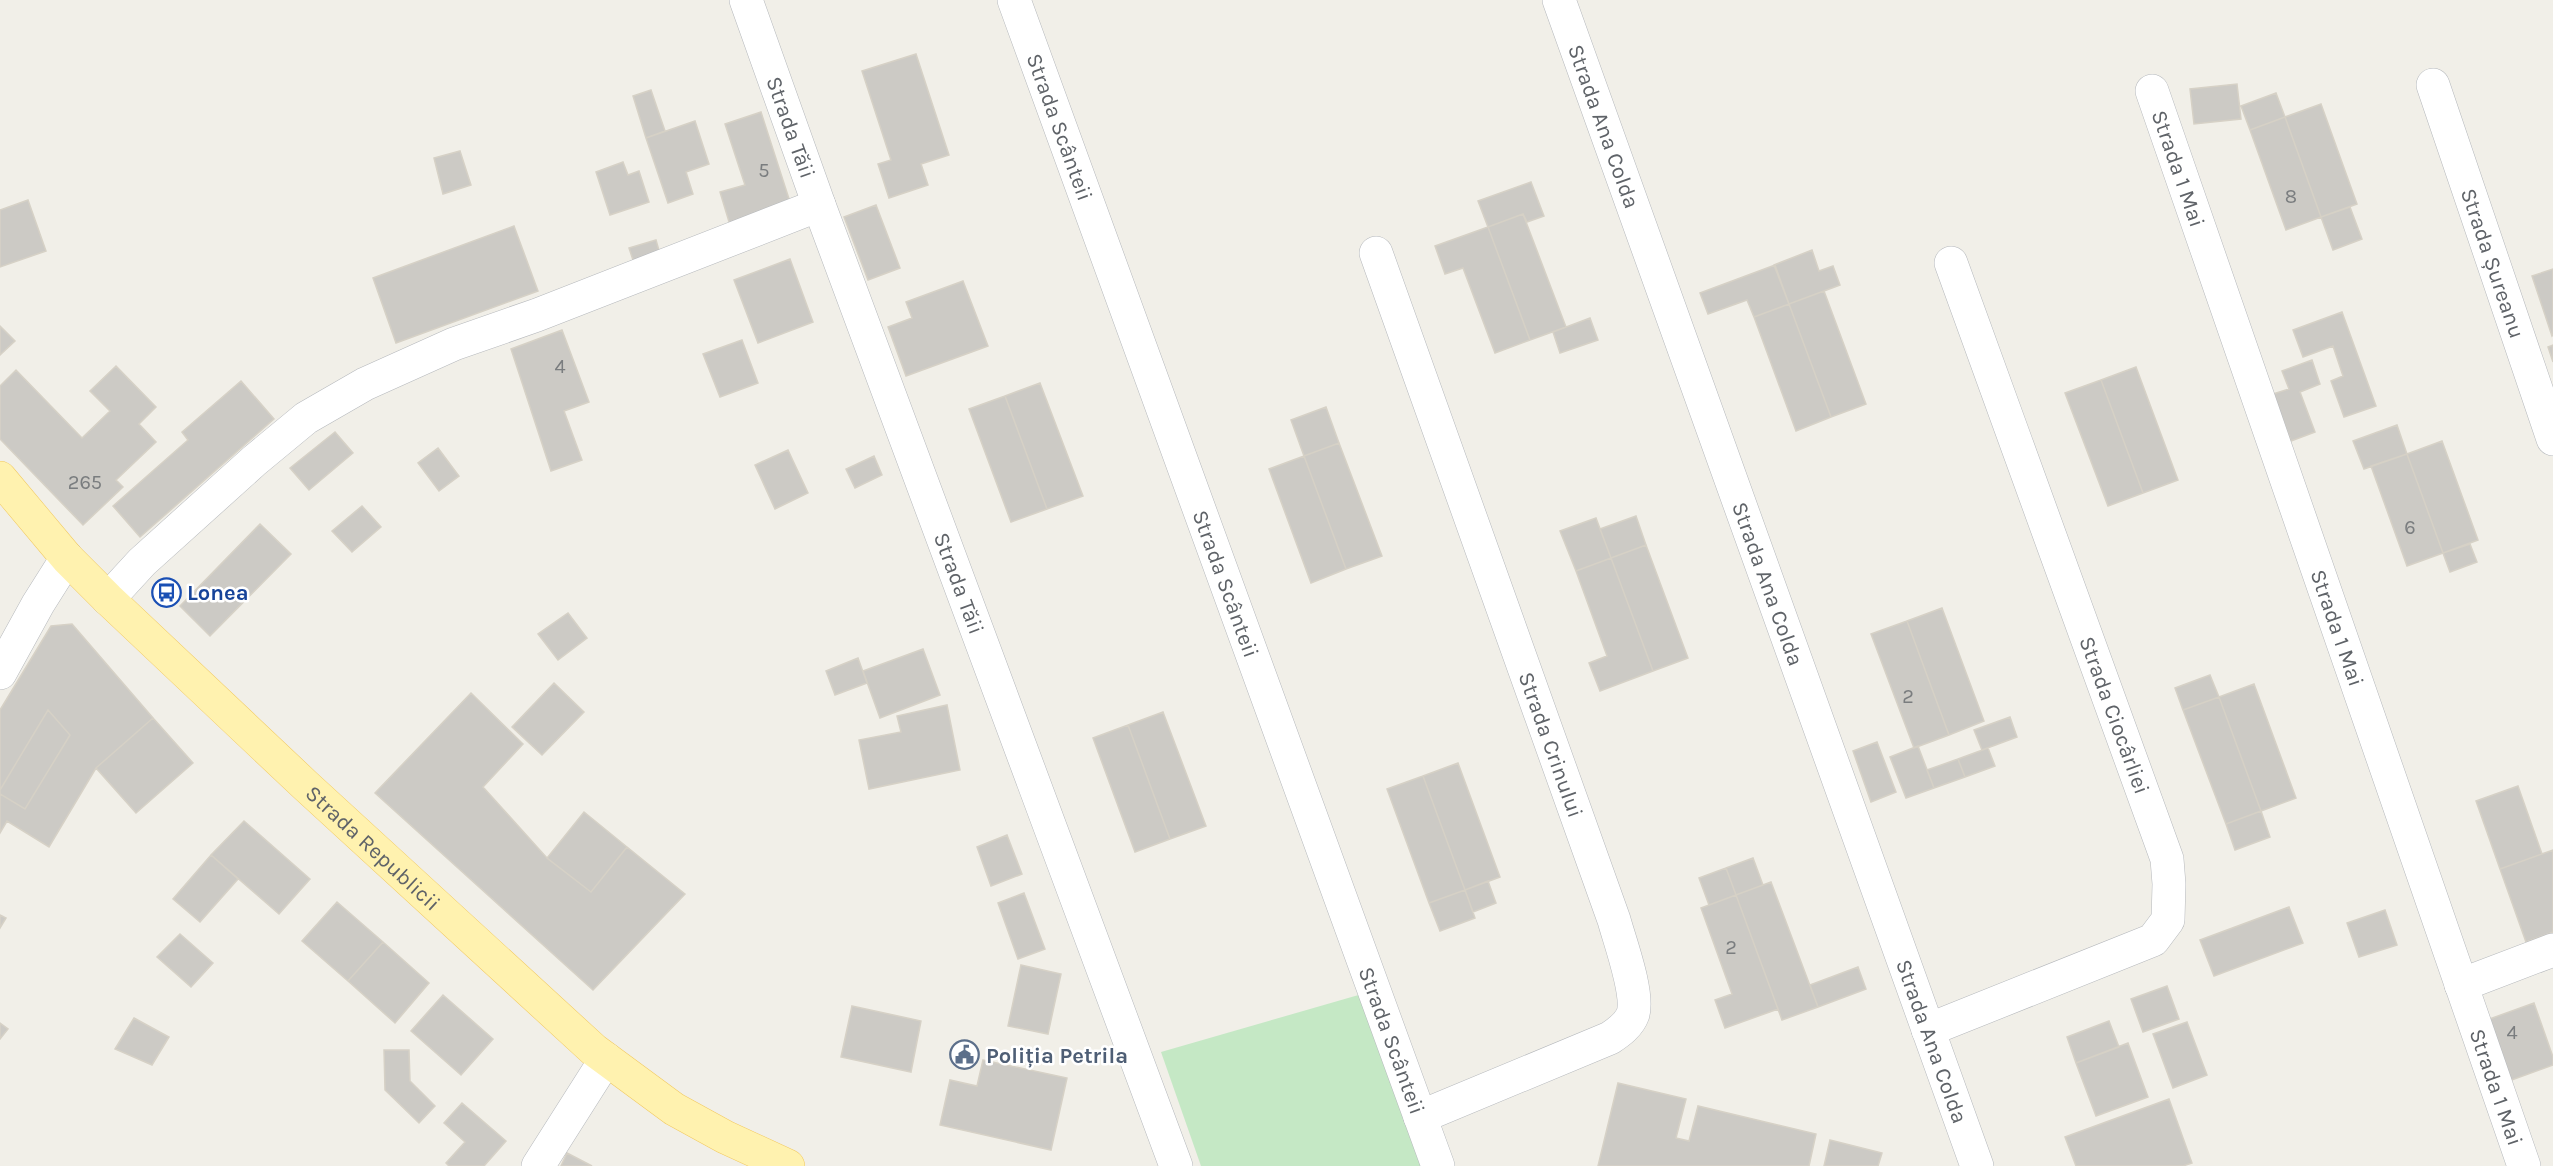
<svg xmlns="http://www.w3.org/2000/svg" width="2553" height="1166" font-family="Karla,sans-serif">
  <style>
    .green { fill: #c5e8c5 }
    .building { fill: #cccac5; stroke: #d6d1c6; stroke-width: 1.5 }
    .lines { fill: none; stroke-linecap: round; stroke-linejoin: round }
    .minor-casing { stroke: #b5b8bc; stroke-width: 34 }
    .major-casing { stroke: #f2c960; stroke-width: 34 }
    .minor { stroke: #fff; stroke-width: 33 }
    .major { stroke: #fff2af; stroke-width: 33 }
    .labels { text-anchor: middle; stroke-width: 5; stroke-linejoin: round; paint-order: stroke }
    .number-label { font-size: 20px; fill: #7a7d7f }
    .street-label { font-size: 22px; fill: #5f6368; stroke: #fff }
    .transit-label { font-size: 22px; font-weight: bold; fill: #164399; stroke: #fff; text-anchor: start }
    .service-label { font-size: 22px; font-weight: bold; fill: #4e5e75; stroke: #fff; text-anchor: start }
  </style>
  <rect width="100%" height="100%" fill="#f1efe8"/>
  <path class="green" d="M1362,994L1424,1166H1201L1161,1052Z"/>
  <path class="building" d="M916,54L949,155L921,164L928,185L889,198L878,164L891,160L862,71Z
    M2237,84L2241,119L2194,124L2190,89Z
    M651,90L665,131L646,138L633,96Z
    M2276,93L2285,117L2250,130L2241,106Z
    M2321,104L2357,204L2321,217L2285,117Z
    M761,112L791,205L730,225L720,192L745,185L725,124Z
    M2285,117L2321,217L2286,230L2250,130Z
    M695,121L709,164L686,172L693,194L668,203L646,138Z
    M460,151L471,185L443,194L434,158Z
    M623,162L628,175L639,171L649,202L610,215L596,172Z
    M1531,182L1544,216L1527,222L1523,214L1488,227L1478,201Z
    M28,200L46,251L0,267V210Z
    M876,205L900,268L868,280L844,217Z
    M2350,207L2362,239L2333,250L2321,217Z
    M1523,214L1566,327L1530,340L1488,227Z
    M514,226L538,291L396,343L373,278Z
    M1488,227L1530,340L1495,353L1463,268L1445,274L1435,246Z
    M656,240L660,254L634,263L629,248Z
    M1812,250L1819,271L1833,266L1840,285L1789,304L1774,265Z
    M790,259L813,322L758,343L734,280Z
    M1775,265L1789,304L1754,317L1747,300L1708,314L1700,293Z
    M2553,269V335L2552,336L2532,276Z
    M963,281L988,346L906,376L888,327L912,318L906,302Z
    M1824,291L1866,404L1831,417L1789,304Z
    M1789,304L1831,417L1796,431L1754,317Z
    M2342,312L2376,406L2344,417L2331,381L2343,376L2333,346L2303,357L2293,330Z
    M1590,318L1598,340L1560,353L1553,332Z
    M0,326L15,341L0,355Z
    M562,330L589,402L564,411L582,460L551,471L511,349Z
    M742,340L758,383L720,397L703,354Z
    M2553,345V362L2548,347Z
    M2312,360L2320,384L2300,392L2315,432L2291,441L2273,394L2289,389L2282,371Z
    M116,366L156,407L139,424L156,442L116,480L123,487L83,525L0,439V386L16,370L82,438L110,411L90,391Z
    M2136,367L2178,480L2143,493L2101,380Z
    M2101,380L2143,493L2108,506L2065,393Z
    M241,381L274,419L140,537L113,506L188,440L182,432Z
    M1040,383L1083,496L1047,509L1005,396Z
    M1005,396L1047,509L1011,522L969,409Z
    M1326,407L1339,443L1304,456L1291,420Z
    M2397,425L2407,454L2364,469L2353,441Z
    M335,432L353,453L309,490L290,468Z
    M2442,441L2478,540L2443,553L2407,454Z
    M1339,443L1382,556L1346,569L1304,456Z
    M438,448L459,476L439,491L418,463Z
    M788,450L808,493L775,509L755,465Z
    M2407,454L2443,553L2407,566L2371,466Z
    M874,456L882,475L855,488L846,469Z
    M1304,456L1346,569L1311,583L1269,469Z
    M362,506L381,527L352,552L332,531Z
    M1636,516L1646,545L1611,558L1600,529Z
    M1596,518L1611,558L1576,571L1560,531Z
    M260,524L291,554L210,636L180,606Z
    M2470,544L2477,562L2450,572L2443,553Z
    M1646,545L1688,658L1653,671L1611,558Z
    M1611,558L1653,671L1600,691L1589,663L1607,656L1576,571Z
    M1942,608L1984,721L1949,735L1907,621Z
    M568,613L587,638L558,660L538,634Z
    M1907,621L1949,735L1914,748L1871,634Z
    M72,624L153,718L96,768L49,847L7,821L0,833V710L51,626Z
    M923,649L940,695L880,718L863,671Z
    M858,658L867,683L835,695L826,671Z
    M2210,675L2219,697L2183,710L2175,688Z
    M554,683L584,712L542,755L512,727Z
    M2254,684L2296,798L2261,811L2219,697Z
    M471,693L523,744L483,787L547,858L591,892L627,847L685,894L593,990L375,793Z
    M2219,697L2261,811L2226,824L2183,710Z
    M947,705L960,770L869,789L859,740L901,732L897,716Z
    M48,710L70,735L25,809L0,794V790Z
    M1163,712L1206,826L1170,839L1128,725Z
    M2010,717L2017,737L1982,750L1974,730Z
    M153,718L193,763L136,813L96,768Z
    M1128,725L1170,839L1135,852L1093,738Z
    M1877,742L1896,792L1871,802L1853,751Z
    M1918,746L1934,788L1906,798L1890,757Z
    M1988,748L1995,766L1965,777L1958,759Z
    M1958,759L1965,777L1934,788L1927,770Z
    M1458,763L1500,877L1465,890L1423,776Z
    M1423,776L1465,890L1429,903L1387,789Z
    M2518,786L2542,854L2500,869L2476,801Z
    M2261,811L2270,837L2235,850L2226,824Z
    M584,812L627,847L591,892L547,858Z
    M244,821L310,879L279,914L211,855Z
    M1007,835L1022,874L991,886L977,847Z
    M2553,850V932L2526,942L2500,869Z
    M211,855L238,879L200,922L173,899Z
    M1753,858L1763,885L1736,895L1726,868Z
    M1726,868L1736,895L1709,905L1699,878Z
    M1488,881L1496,903L1473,912L1465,890Z
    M1771,882L1818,1007L1782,1020L1736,895Z
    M1465,890L1475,918L1440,931L1429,903Z
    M1024,893L1045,949L1018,959L998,903Z
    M1736,895L1778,1009L1725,1028L1715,1000L1732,994L1701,908Z
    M337,902L383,942L348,981L302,941Z
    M2289,907L2303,943L2214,976L2200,940Z
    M2385,910L2397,945L2359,957L2347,923Z
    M0,915L6,918L0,928Z
    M180,934L213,963L191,987L157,957Z
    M383,942L429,983L395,1023L348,981Z
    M1021,965L1061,974L1048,1034L1008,1026Z
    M1858,967L1866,989L1818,1007L1810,985Z
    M2167,986L2179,1019L2143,1032L2131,999Z
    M443,995L493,1039L461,1075L411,1031Z
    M2534,1003L2553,1057V1065L2506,1082L2484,1021Z
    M852,1006L921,1021L911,1072L841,1057Z
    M134,1018L169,1037L152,1065L115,1049Z
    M2109,1021L2119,1047L2076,1063L2067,1037Z
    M2187,1022L2207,1075L2173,1088L2153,1034Z
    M0,1023L8,1029L0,1039Z
    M2128,1043L2148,1097L2096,1116L2076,1063Z
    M384,1050H409L410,1081L435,1106L419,1123L385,1090Z
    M983,1060L1067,1078L1051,1150L940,1125L950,1080L977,1086Z
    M1618,1083L1686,1099L1676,1138L1689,1141L1698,1106L1816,1134L1809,1166H1598Z
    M2169,1099L2192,1163L2183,1166H2076L2065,1137Z
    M462,1103L506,1141L484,1166H449L446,1163L465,1142L444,1123Z
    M1830,1140L1882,1153L1878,1166H1824Z
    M567,1153L592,1166H561Z"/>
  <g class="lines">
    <defs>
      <g id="minor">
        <path id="s1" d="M746,0L819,205L1176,1166"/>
        <path id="s2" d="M1014,0L1438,1166"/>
        <path id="s3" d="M1559,0L1977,1166"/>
        <path id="s4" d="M2433,85L2553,439"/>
        <path id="s5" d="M2152,91L2524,1166"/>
        <path id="s6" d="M1376,253L1614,920C1620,942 1639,993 1633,1014C1629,1025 1619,1032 1610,1038L1420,1117"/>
        <path d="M108,599L142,562L254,461L306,418L365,384L454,344L537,315L819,205"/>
        <path d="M0,673L38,604L67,558"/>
        <path d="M2461,985L2553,950"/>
        <path d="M1928,1030L2153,940L2168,920L2169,884L2167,859L1951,263"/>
        <path d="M538,1166L606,1059"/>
      </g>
      <g id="major">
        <path id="s7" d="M0,478L67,558L108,599L305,785L594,1050L674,1109L725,1137L788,1166"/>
      </g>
    </defs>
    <use href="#minor" class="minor-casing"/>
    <use href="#major" class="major-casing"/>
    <use href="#minor" class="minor"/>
    <use href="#major" class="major"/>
  </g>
  <defs>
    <symbol id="bus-ring" viewBox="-11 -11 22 22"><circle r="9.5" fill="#fff" stroke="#1a4fb4" stroke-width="1.5"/><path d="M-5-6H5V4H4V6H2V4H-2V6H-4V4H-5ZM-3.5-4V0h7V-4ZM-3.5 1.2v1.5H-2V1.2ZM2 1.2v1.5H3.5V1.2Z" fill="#1a4fb4"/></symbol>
    <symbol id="civic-ring" viewBox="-11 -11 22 22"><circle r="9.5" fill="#fff" stroke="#5c6f8a" stroke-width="1.5"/><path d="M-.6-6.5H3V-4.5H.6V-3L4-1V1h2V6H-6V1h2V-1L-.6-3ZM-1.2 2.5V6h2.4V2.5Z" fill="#5c6f8a"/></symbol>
  </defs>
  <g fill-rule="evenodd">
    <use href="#bus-ring" x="150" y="576" width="33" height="33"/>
    <use href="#civic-ring" x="948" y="1038" width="33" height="33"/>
  </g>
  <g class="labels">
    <g class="number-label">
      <text x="764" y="177">5</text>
      <text x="2291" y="203">8</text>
      <text x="560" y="373">4</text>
      <text x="85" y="489">265</text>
      <text x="2410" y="534">6</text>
      <text x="1908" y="703">2</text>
      <text x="1731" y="954">2</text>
      <text x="2512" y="1039">4</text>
    </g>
    <g class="street-label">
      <text dy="8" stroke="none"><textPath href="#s2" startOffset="135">Strada Scânteii</textPath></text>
      <text dy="8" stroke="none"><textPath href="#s3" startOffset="134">Strada Ana Colda</textPath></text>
      <text dy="8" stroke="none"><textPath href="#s1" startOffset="135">Strada Tăii</textPath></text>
      <text dy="8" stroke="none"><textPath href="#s5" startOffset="82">Strada 1 Mai</textPath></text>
      <text dy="8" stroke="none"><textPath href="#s4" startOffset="188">Strada Șureanu</textPath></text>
      <text dy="8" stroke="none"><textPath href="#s1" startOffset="621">Strada Tăii</textPath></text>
      <text dy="8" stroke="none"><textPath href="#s2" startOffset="621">Strada Scânteii</textPath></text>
      <text dy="8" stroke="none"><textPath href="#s3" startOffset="620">Strada Ana Colda</textPath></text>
      <text dy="8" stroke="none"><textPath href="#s5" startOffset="568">Strada 1 Mai</textPath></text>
      <text transform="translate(2115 715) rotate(70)" y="8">Strada Ciocârliei</text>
      <text dy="8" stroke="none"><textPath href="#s6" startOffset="522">Strada Crinului</textPath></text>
      <text dy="8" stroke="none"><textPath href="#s7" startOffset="526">Strada Republicii</textPath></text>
      <text dy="8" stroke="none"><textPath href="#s2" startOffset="1107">Strada Scânteii</textPath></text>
      <text dy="8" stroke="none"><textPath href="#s3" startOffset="1106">Strada Ana Colda</textPath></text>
      <text dy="8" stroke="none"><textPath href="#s5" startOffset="1054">Strada 1 Mai</textPath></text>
    </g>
    <g class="transit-label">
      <text x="187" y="600">Lonea</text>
    </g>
    <g class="service-label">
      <text x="986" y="1063">Poliția Petrila</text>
    </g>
  </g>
</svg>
